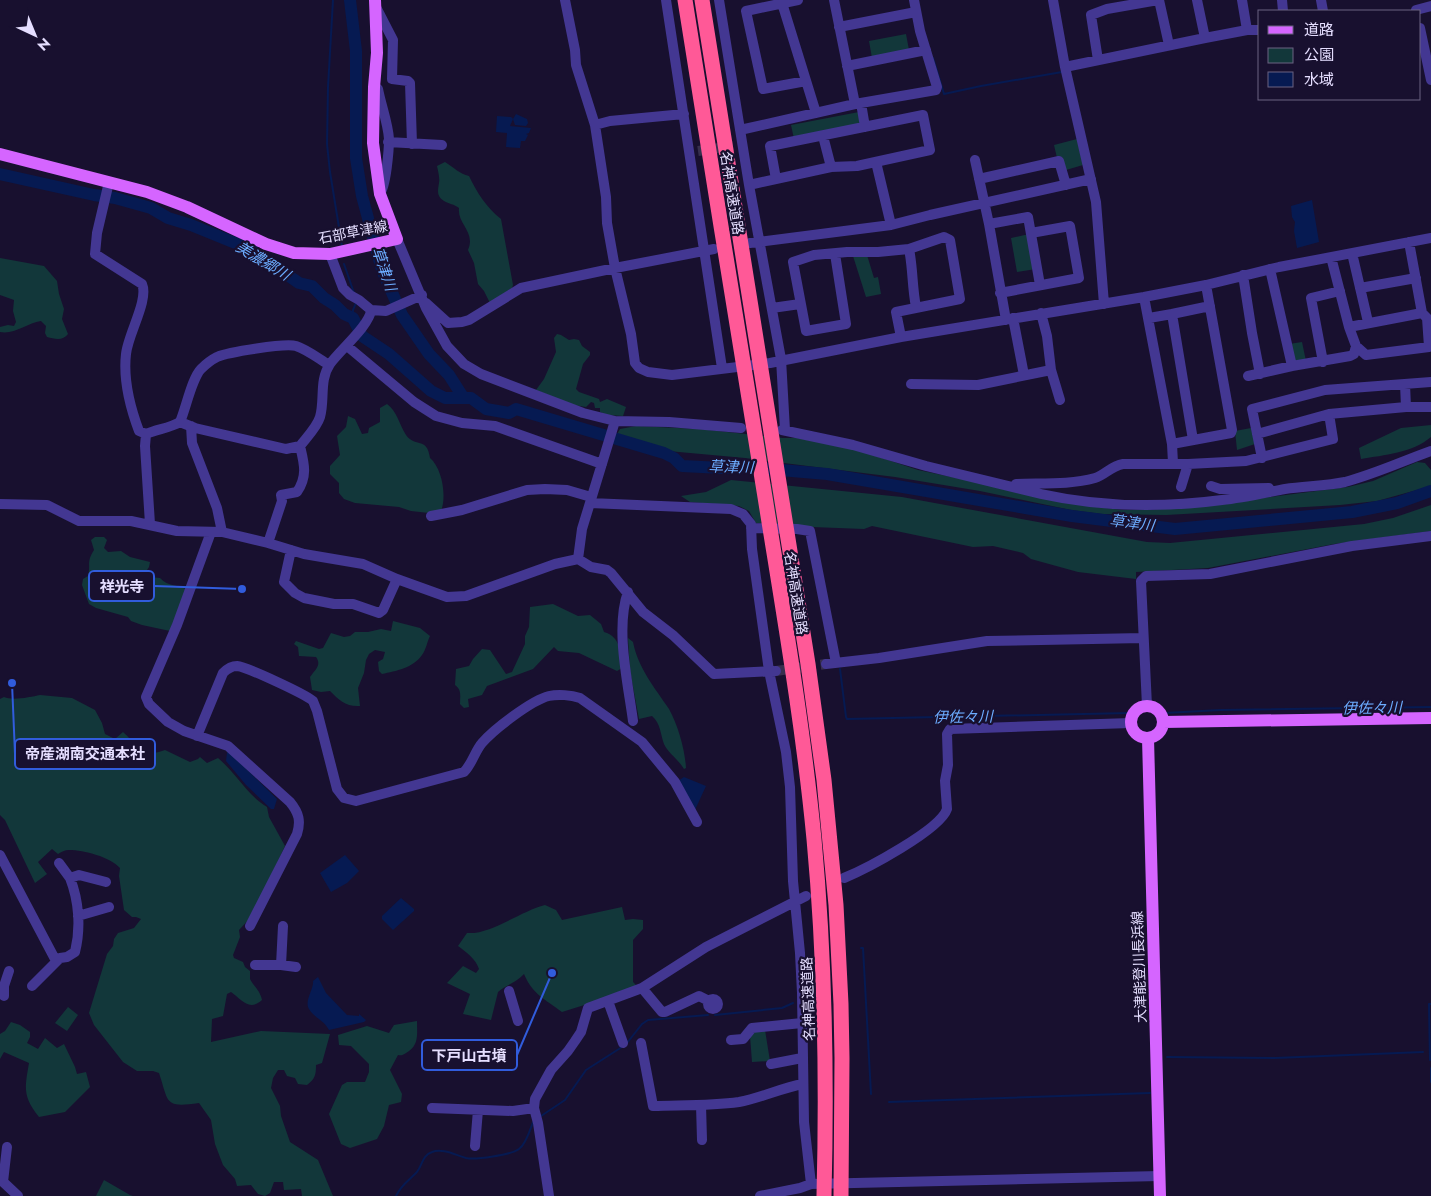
<svg xmlns="http://www.w3.org/2000/svg" width="1431" height="1196" font-family="Jost,'Noto Sans JP',sans-serif">
  <style>
    .green { fill: #12373a }
    .water { fill: #061a52 }
    .lines { fill: none; stroke-linecap: round; stroke-linejoin: round }
    .stream { stroke: #061a52; stroke-width: 2 }
    .river { stroke: #061a52; stroke-width: 12 }
    .minor-tunnel { stroke: #372f4e; stroke-width: 10; stroke-dasharray: 10 5; stroke-linecap: butt }
    .minor { stroke: #433792; stroke-width: 10 }
    .major { stroke: #d565ff; stroke-width: 12 }
    .highway { stroke: #ff5997; stroke-width: 15 }
    .labels { text-anchor: middle; stroke-width: 4.5; stroke-linejoin: round; paint-order: stroke }
    .street-label { font-size: 14px; fill: #e5deff; stroke: #18102f }
    .water-label { font-size: 15px; font-style: italic; fill: #6cacff; stroke: #18102f }
    .leader { fill: none; stroke: #315cdc; stroke-width: 2 }
    .callout-dot { fill: #315cdc; stroke: #18102f; stroke-width: 2 }
    .callout { fill: #18102f; stroke: #315cdc; stroke-width: 2 }
    .callout-label { font-size: 15px; text-anchor: middle; font-weight: bold; fill: #e5deff }
  </style>
  <rect width="100%" height="100%" fill="#18102f"/>
  <path class="green" d="M906,34L909,50L872,58L869,41Z
    M859,112L861,121L858,125L794,139L791,125Z
    M1077,139L1083,165L1066,170L1062,157L1057,158L1054,145Z
    M445,162C453,167 460,174 469,176C477,193 487,208 501,219L513,285L512,288L490,303L484,291L478,284L474,263L468,250C476,232 457,224 459,208C454,204 449,204 444,201C436,196 438,190 439,183C440,178 438,171 437,166Z
    M1029,234L1036,269L1017,272L1011,238Z
    M867,255L874,278L878,277L881,294L866,297L853,256Z
    M0,258L44,266L57,281L59,294L64,309L62,319L68,334C63,341 55,339 47,337L45,333L46,326L41,321C27,323 14,335 0,332V327L8,325L14,326L16,322L13,311L14,300L0,295Z
    M557,334L561,335L569,340L574,339L579,340L582,346L590,352V355L583,364L576,389L579,392L599,399L600,402L607,399L626,407L623,416L607,415L600,412V408H595L594,403L591,402L586,407L573,405L536,390L544,379L556,352L554,338Z
    M1302,342L1306,361L1296,363L1289,344Z
    M387,404C397,411 399,424 406,435C415,448 427,436 430,458C442,468 447,496 441,511L429,513L411,511L399,507L355,503L344,499L339,493V483L330,474V466L340,455L337,436L346,427L348,416L355,419L362,434L368,433L369,428L380,422V408Z
    M1431,425V437C1412,453 1384,455 1361,459L1359,448L1401,428Z
    M636,426L699,429L783,438H798L861,451L918,470L1097,507L1123,510H1151L1255,499L1348,487L1373,481L1417,462L1425,463L1431,470V486L1377,501L1340,505L1166,515L1102,514L1071,510L980,491L895,477L745,458L668,451L616,436L620,429Z
    M1251,428L1255,444L1237,450L1235,431Z
    M731,480L902,497L1147,542L1170,543L1364,524L1393,518L1431,505V531L1334,544L1208,568L1136,572V579L1078,572L1031,559L1023,553L993,546L973,547L872,526L864,529L812,527L756,523L749,511L739,506L690,502L681,496L706,492Z
    M95,537H104L107,540L104,548L108,552L121,551L130,557L150,562L149,567L145,573L150,577L160,578C168,587 176,584 186,589L170,631L142,625L131,621L128,617L96,608L89,604L82,585L83,579L88,576C91,565 86,562 94,550L91,540Z
    M553,604L578,616L590,615L601,624L604,632C621,637 620,652 622,668L617,671L579,653L558,651L554,647L533,669L487,686L482,695L468,699L469,707L464,708L460,704C460,696 462,690 455,685L456,669L469,666L473,659L482,649L490,650L506,674L512,672L525,644V636L529,627L530,607Z
    M393,621L420,628L430,636C427,642 426,650 422,655C413,668 396,671 382,674L379,671L378,662L383,659L385,652L375,650L369,654L366,660L364,673L358,688L360,706C346,707 339,700 330,691L321,692L312,690L310,677C315,670 322,665 316,657L299,656L298,647L294,644L296,641L319,649L323,648L331,633L344,637L350,636L355,632H368L381,629L391,631Z
    M628,638L633,642C638,668 655,688 669,709C678,725 685,750 686,768L684,769C679,760 668,753 664,744C660,733 661,724 652,716L639,719L630,671Z
    M40,695L72,698L95,710L102,723L105,734L115,739L123,732C138,745 141,759 165,750L190,762L198,759L200,757L207,763L218,758C236,773 247,795 267,807L269,817L285,846L252,916L239,930L240,937L233,955L234,958L243,962L245,967L250,971V979C254,987 260,990 262,1000C249,1012 241,999 231,992L227,994L223,1016L212,1019L211,1042L261,1031L330,1034L322,1063L316,1065C316,1075 315,1079 307,1085L298,1084L295,1078L287,1076L284,1070H278L273,1078L271,1088L280,1106L281,1116L290,1142L318,1160L333,1196H302L301,1189L284,1190L283,1182H274L270,1193L265,1196L258,1194L251,1185L237,1186L235,1179L223,1165L215,1144L211,1120L199,1103C164,1108 169,1103 159,1073L153,1071H137L123,1062L94,1025L89,1013L107,954L113,946L114,939L118,933L134,928L141,919L136,917H132L124,910L119,876L120,868C110,857 84,850 69,850C65,850 61,852 58,854L52,849L38,862L47,874L35,883L5,820L0,815V699L4,697C12,701 31,697 40,695Z
    M545,905L556,910L562,920L622,907L625,920L633,919L643,920V929L633,940V982L636,985L632,990L562,1012C545,999 533,995 524,974C516,983 504,986 498,992L491,1020L463,1014L470,994L447,983L463,966L476,973L479,969C476,959 466,952 458,946L467,933C490,935 521,911 545,905Z
    M68,1007L78,1015L67,1031L55,1023Z
    M417,1021C417,1033 419,1044 409,1051C404,1054 403,1056 398,1055L390,1070L402,1094L401,1102L389,1105L384,1126L377,1139L350,1148L341,1144L329,1114L342,1085L347,1082H365L369,1072V1064L351,1046L339,1045L338,1035L367,1026L389,1033L394,1025Z
    M11,1022L20,1025L30,1032V1037L27,1043L38,1049L45,1038L57,1048L64,1044L75,1067L77,1074L86,1072L90,1087L65,1112L39,1117C22,1096 25,1087 29,1063L4,1052L0,1059V1034L5,1031Z
    M765,1030L770,1061L752,1062L750,1036L754,1031Z
    M104,1180L130,1195L133,1196H96Z"/>
  <path class="water" d="M516,114L527,119L528,123L526,126L515,125L513,119L510,126L531,128L529,133L526,134L528,135L525,141H519H521L520,148L506,147L507,133L496,132L497,116L511,117L513,119Z
    M1312,200L1319,242L1297,248L1294,231L1295,222L1292,217L1291,206Z
    M228,751L277,799L274,809H271L246,785L226,761L227,753Z
    M684,777L706,786L695,810L678,781Z
    M345,855L359,871L347,883L331,892L320,873Z
    M401,898L414,909V911L393,930L382,919V916Z
    M318,977L326,993L347,1015L359,1016V1014L366,1020L364,1022L329,1030C323,1019 314,1018 309,1009C304,1001 314,989 313,981Z"/>
  <g class="lines">
    <path class="stream" d="M333,0L328,87L327,144L330,172L342,246
      M933,58L944,94L981,86L1062,72
      M344,264L354,293
      M353,318V310L356,303
      M840,669L846,717L847,719L1129,713
      M1164,713L1221,710L1431,707
      M861,948H863L871,1094
      M715,1015L782,1008L793,1003
      M627,1043L642,1024L648,1020L708,1015
      M1167,1057L1275,1058L1423,1052
      M1430,1060L1429,1004H1431
      M1431,1068V1082
      M889,1102L1150,1093
      M541,1116L565,1100L586,1070L622,1047
      M396,1196C401,1185 408,1181 416,1173C422,1167 422,1155 432,1152C443,1148 455,1155 466,1158C475,1160 511,1155 519,1149C526,1144 530,1130 533,1122"/>
    <path class="river" d="M350,0L356,51V158L362,196L382,270L402,315L429,354L449,375L463,397
      M0,174L94,195L115,198L151,208L168,218L191,225L250,249L299,283L312,286L324,298L335,305L344,314L353,318L362,336L389,354L431,391L445,398H471L486,409L509,413L516,409L664,453L674,458L682,466L722,468L746,467L827,474L1072,516L1175,529L1352,512L1397,503L1431,491"/>
    <path class="minor-tunnel" d="M698,151L733,146
      M776,671L826,664"/>
    <path class="minor" d="M565,0L575,50L576,65L595,125L606,197L607,223L615,268L631,334L635,363L639,368L648,372L672,375L770,363L901,337L1144,297L1206,285L1279,267L1431,238
      M666,0L722,368
      M719,0L749,185L781,359L785,430
      M798,0L746,11L763,89L806,81
      M834,0L855,104
      M1053,0L1065,67L1096,202L1104,304
      M1159,0L1169,45
      M1197,0L1205,38
      M1242,0L1247,30
      M1282,0L1283,11
      M1321,0L1323,11
      M782,3L816,113
      M376,7L393,40L392,79L408,81L410,83L412,144
      M1416,10L1431,6
      M839,27L916,12
      M1420,28L1431,80
      M1098,60L1091,15L1107,9L1158,0
      M847,66L926,50
      M1065,67L1205,38L1247,30H1260
      M375,87L378,89C381,105 388,123 389,139C389,149 386,187 380,193
      M861,103L865,127
      M595,125L610,121L684,114
      M740,130L855,104L936,90L937,87L920,31L914,0
      M823,136L831,167
      M388,142L442,145
      M975,160L989,224L1006,320
      M876,162L891,225
      M979,179L1059,161L1066,185
      M109,182L97,233L95,254L142,284C149,300 128,334 126,354C123,380 130,407 139,431L146,434
      M749,185L831,167L857,166L930,150L923,115L770,146L776,179
      M989,224L1028,217L1040,285
      M397,239L426,308L447,346L464,364L481,374L583,413L615,421L669,422L741,428
      M750,243L891,225L930,215L1091,179
      M909,249C913,268 912,287 916,307
      M1352,253L1368,322
      M330,254L343,288L350,295L359,300L371,310L386,311L422,295
      M835,254L846,324L806,331L793,262L814,255L847,252H878L909,249L944,237L950,240L960,299L896,312L901,337
      M1331,257L1349,327L1422,313L1409,242
      M1270,269L1292,366
      M1243,275L1252,333L1260,374
      M1360,288L1416,278
      M1000,293L1079,278L1070,226L1031,233
      M1144,297L1172,444L1173,463
      M426,303L448,323L462,322L469,320L521,288L615,268L714,249
      M772,308L800,304
      M1041,313L1047,336L1051,370L1060,400
      M1172,314L1210,306
      M1013,318L1024,375
      M1149,318L1172,314L1193,440
      M1349,327L1356,346
      M347,346L414,402L436,416L462,423L495,426L602,464
      M1323,362L1311,298L1340,291
      M1248,376L1292,366L1350,356L1354,354L1356,346L1366,355L1429,347L1427,318L1422,313
      M911,384L978,385L1051,370
      M1405,384L1406,407
      M180,422L195,428L286,449L300,446C307,437 317,427 320,417C325,400 319,380 330,364C339,351 370,325 371,310
      M191,426L192,443L217,508L222,532
      M782,430L853,445L926,466L1041,494C1100,507 1161,508 1222,500C1243,498 1264,493 1285,489C1305,486 1326,486 1345,482C1375,474 1403,461 1431,451
      M1257,434L1329,414
      M1172,444L1231,433L1232,430L1206,285
      M1262,458L1252,409L1325,390L1431,382
      M1016,484C1042,483 1070,485 1095,478C1105,475 1111,466 1123,464H1188L1246,461L1333,439L1329,414L1406,407H1431
      M1211,486L1220,489L1269,488
      M1181,487L1188,464
      M590,503L731,509L743,514L751,524L752,549L769,671L786,752L790,787L793,881L800,953L802,993L804,1122L811,1184
      M0,504L47,505L79,521H131L177,531L222,532L268,543L304,554L363,564L397,579L447,597L466,596L555,564L578,559L591,567L607,570L611,573L643,612L674,636L714,674L776,671
      M431,516L462,510L527,490L545,489L567,490L591,497
      M150,524L145,446L146,434C158,429 170,428 180,422C186,408 192,378 201,369C206,364 211,360 217,357C228,352 285,343 296,346C308,350 319,359 329,365
      M751,528L797,529L810,531L836,663
      M211,532L177,625L146,697L149,704L168,722L184,731L228,746L290,802C299,813 301,821 297,834L250,926
      M268,543L282,501L281,495L297,492C308,476 304,463 300,446
      M291,550L284,582L295,593L304,598L334,604H353L379,613L383,610L397,579
      M578,559L582,529L615,421
      M628,592C615,628 628,683 633,721
      M826,664L879,658L987,641L1143,638
      M1147,706L1141,581L1146,576L1210,574L1352,546L1431,536
      M197,736L223,673C227,669 231,666 237,666C247,667 305,694 313,701L317,711L337,789L344,798L356,801L464,772C472,764 475,751 482,743C494,729 532,700 549,696C558,694 571,695 580,698L642,742L675,782L697,822
      M0,855L56,961
      M59,863L70,878
      M844,878C866,869 940,830 947,809L945,781L948,765L947,734L950,729L1131,723
      M78,916L109,907
      M255,965H281L283,926
      M281,965L296,967
      M32,986L60,958L67,957L75,952C81,928 79,901 70,878L79,875L106,882
      M642,988L662,1012H665L699,996L709,1001
      M509,991L518,1021
      M4,996V986L9,971
      M708 1004a5 5 0 1 1 10 0a5 5 0 1 1-10 0Z
      M608,1001L623,1043
      M731,1040L743,1039L752,1028L802,1023
      M641,1043L653,1106C682,1105 710,1106 739,1102C761,1098 781,1088 803,1084
      M771,1064L802,1058
      M701,1105L702,1140
      M432,1108L513,1111L534,1108
      M475,1146L478,1110
      M0,1179L18,1196
      M3,1182L7,1147
      M549,1196L538,1123L534,1108L535,1099L551,1070L568,1051L575,1041L581,1032L588,1008L642,988L706,947L806,896
      M760,1196L800,1188L811,1184L1160,1176"/>
    <path class="major" d="M0,154L147,192L187,207L266,244L294,253L330,254L397,239L380,194L373,143L374,87L377,53L375,0
      M1131 722a16 16 0 1 1 32 0a16 16 0 1 1-32 0Z
      M1163,722L1431,718
      M1148,738L1160,1196"/>
    <path class="highway" d="M685,0C711,166 738,331 765,497C783,610 803,724 814,839C825,958 827,1077 824,1196
      M702,0L808,664L824,780L836,905L841,1004L842,1058L841,1196"/>
  </g>
  <g class="labels">
    <g class="street-label">
      <text transform="translate(732 193) rotate(81)" y="5">名神高速道路</text>
      <text transform="translate(353 232) rotate(-11)" y="5">石部草津線</text>
      <text transform="translate(796 593) rotate(81)" y="5">名神高速道路</text>
      <text transform="translate(1139 967) rotate(-92)" y="5">大津能登川長浜線</text>
      <text transform="translate(808 999) rotate(-92)" y="5">名神高速道路</text>
    </g>
    <g class="water-label">
      <text transform="translate(263 261) rotate(31)" y="5">美濃郷川</text>
      <text transform="translate(384 269) rotate(71)" y="5">草津川</text>
      <text transform="translate(731 467) rotate(2)" y="5">草津川</text>
      <text transform="translate(1132 523) rotate(7)" y="5">草津川</text>
      <text transform="translate(1372 708) rotate(-1)" y="5">伊佐々川</text>
      <text transform="translate(963 717) rotate(-1)" y="5">伊佐々川</text>
    </g>
  </g>
  <path class="leader" d="M242 589L154 586M12 683L15 754M552 973L517 1055"/>
  <g class="callout-dot">
    <circle cx="242" cy="589" r="5"/>
    <circle cx="12" cy="683" r="5"/>
    <circle cx="552" cy="973" r="5"/>
  </g>
  <g class="callout">
    <rect x="89" y="571" width="65" height="30" rx="5"/>
    <rect x="15" y="739" width="140" height="30" rx="5"/>
    <rect x="422" y="1040" width="95" height="30" rx="5"/>
  </g>
  <g class="callout-label">
    <text x="122" y="592">祥光寺</text>
    <text x="85" y="759">帝産湖南交通本社</text>
    <text x="469" y="1061">下戸山古墳</text>
  </g>
  <rect x="1258" y="10" width="162" height="90" fill="#18102f" stroke="#6a6282"/>
  <rect x="1268" y="26" width="25" height="8" fill="#d565ff" stroke="#6a6282"/>
  <text x="1304" y="35" font-size="15" fill="#e5deff">道路</text>
  <rect x="1268" y="48" width="25" height="15" fill="#12373a" stroke="#6a6282"/>
  <text x="1304" y="60" font-size="15" fill="#e5deff">公園</text>
  <rect x="1268" y="72" width="25" height="15" fill="#061a52" stroke="#6a6282"/>
  <text x="1304" y="85" font-size="15" fill="#e5deff">水域</text>
  <g transform="translate(35 35) rotate(136)" stroke="#18102f" stroke-width="4" paint-order="stroke">
  <path d="M0-4L9 19L0 12L-9 19Z" fill="#e5deff"/>
  <text y="-8" font-size="14" font-weight="bold" text-anchor="middle" fill="#e5deff">N</text>
  </g>
</svg>
